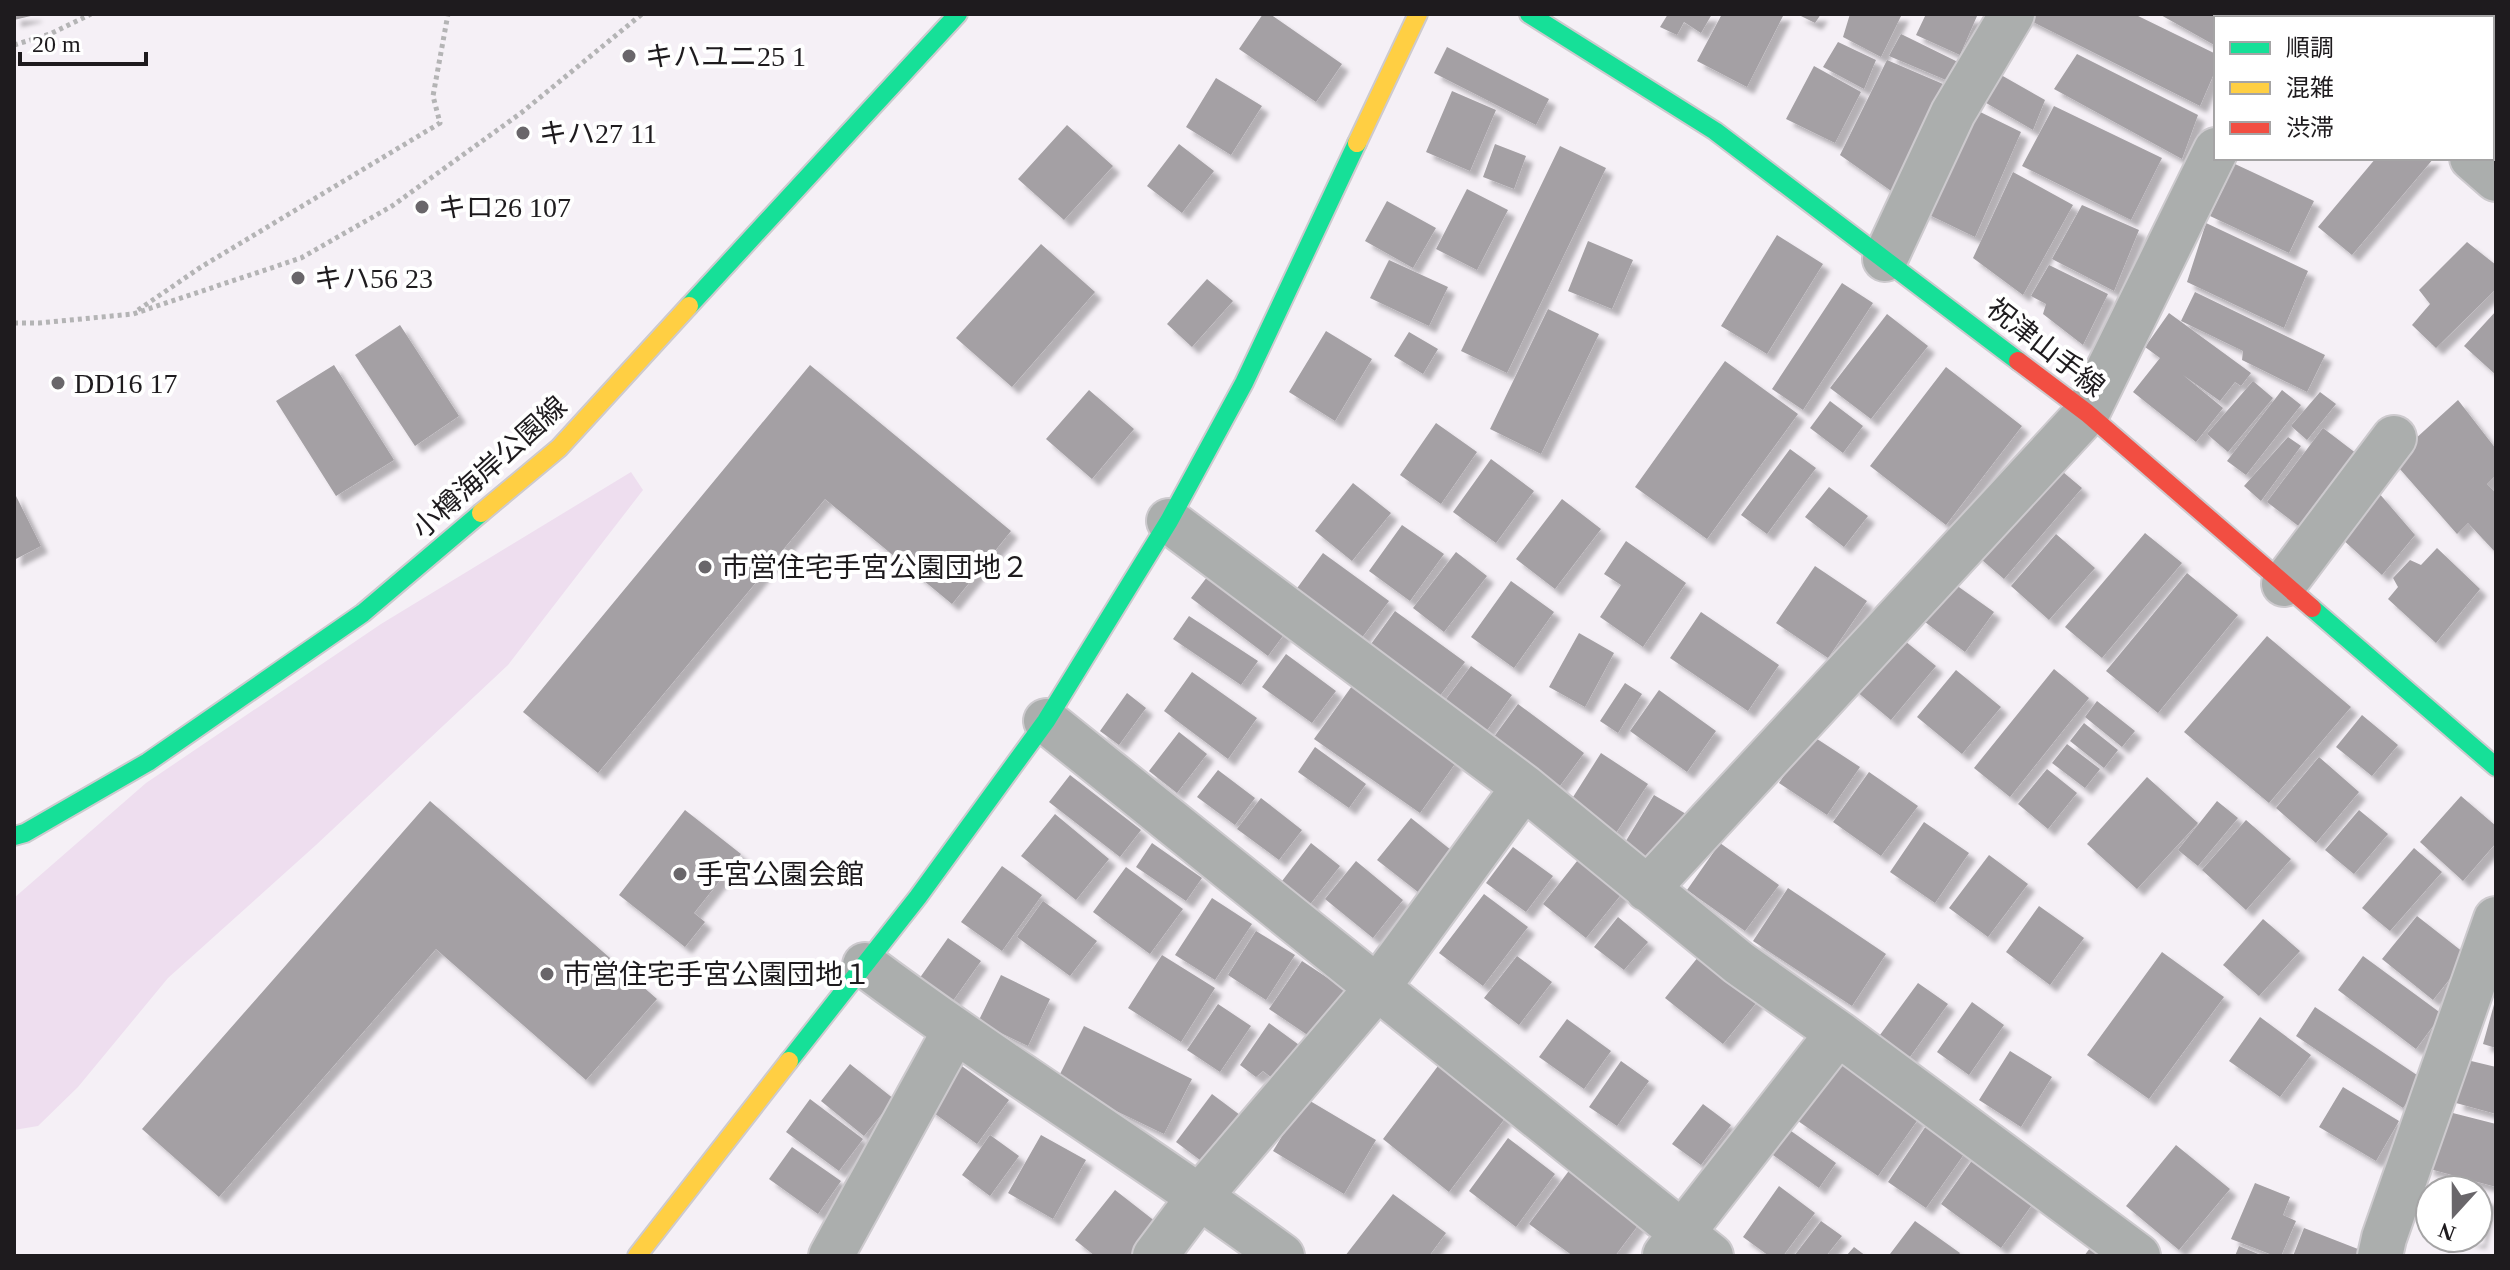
<svg xmlns="http://www.w3.org/2000/svg" width="2510" height="1270" font-family="'Times New Roman','Noto Sans JP',serif">
  <style>
    .green { fill: #eedeef }
    .building { fill: #a4a0a4; filter: url(#shadow) }
    .lines { fill: none; stroke-linecap: round; stroke-linejoin: round }
    .street-casing { stroke: #cdcace; stroke-width: 48 }
    .fast-casing { stroke: #cdcace; stroke-width: 22 }
    .slow-casing { stroke: #cdcace; stroke-width: 22 }
    .jam-casing { stroke: #cdcace; stroke-width: 22 }
    .path { stroke: #b4b4b5; stroke-width: 5; stroke-dasharray: 4 4; stroke-linecap: butt }
    .street { stroke: #abaead; stroke-width: 44 }
    .fast { stroke: #16e098; stroke-width: 18 }
    .slow { stroke: #ffcf43; stroke-width: 18 }
    .jam { stroke: #f24e42; stroke-width: 18 }
    .poi-dot { fill: #69666a; stroke: #fff; stroke-width: 3 }
    .labels { text-anchor: middle; stroke-width: 8; stroke-linejoin: round; paint-order: stroke }
    .poi-label { font-size: 28px; fill: #1e1b1e; stroke: #fff; text-anchor: start }
    .street-label { font-size: 28px; fill: #1e1b1e; stroke: #fff }
  </style>
  <defs>
    <filter id="shadow"><feDropShadow dx="7" dy="7" stdDeviation="2" flood-color="#0004"/></filter>
  </defs>
  <rect width="100%" height="100%" fill="#f5f0f6"/>
  <path class="green" d="M631,472L643,490L508,665L316,845L168,978L78,1087L38,1126L14,1130V898L146,783L381,624Z"/>
  <path class="building" d="M14,14H35V15L14,20Z
    M1263,14H1270L1342,64L1316,102L1239,49Z
    M1668,14H1712L1701,33L1684,22L1677,35L1660,27Z
    M1722,14H1784L1747,87L1697,61Z
    M1797,14H1821L1815,23Z
    M1850,14H1902L1881,57L1843,37Z
    M1926,14L1977,16L1960,55L1916,35Z
    M2017,14H2134L2216,54V69L2200,106Z
    M2159,14H2248L2246,18H2216V46Z
    M1901,34L1960,63L1953,83L1889,56Z
    M1838,42L1876,60L1864,89L1823,67Z
    M1447,47L1549,99L1536,125L1434,73Z
    M2077,54L2198,115L2182,159L2054,89Z
    M1887,60L1950,87L1904,200L1840,155Z
    M1814,66L1861,92L1835,143L1786,119Z
    M1994,71L2045,100L2033,130L1981,100Z
    M1216,78L1262,106L1231,155L1186,127Z
    M1452,91L1496,110L1470,171L1426,152Z
    M2054,106L2162,158L2131,220L2022,166Z
    M1970,107L2021,132L1975,237L1921,211Z
    M1067,125L1113,166L1064,220L1018,179Z
    M1179,144L1214,171L1182,213L1147,186Z
    M1495,144L1526,156L1514,189L1483,177Z
    M1560,146L1606,168L1507,373L1461,351Z
    M2376,158H2434L2352,255L2318,227Z
    M2235,164L2314,201L2289,253L2210,216Z
    M2013,172L2073,205L2023,295L1973,258Z
    M1467,189L1508,210L1477,270L1436,249Z
    M1387,201L1436,228L1413,268L1365,241Z
    M2082,205L2139,230L2114,291L2052,259Z
    M2206,223L2308,271L2284,328L2187,282Z
    M1777,235L1823,264L1767,354L1721,326Z
    M1588,241L1633,260L1612,309L1568,291Z
    M2467,242L2496,265V289L2436,348L2412,325L2430,304L2419,290Z
    M1041,244L1095,292L1012,387L956,338Z
    M1389,260L1448,287L1429,326L1370,298Z
    M2049,265L2108,294L2083,345L2043,314L2046,304L2031,296Z
    M1207,279L1233,301L1192,347L1167,324Z
    M1842,283L1873,303L1803,410L1772,389Z
    M2195,292L2325,355L2307,392L2242,360L2243,351L2181,321Z
    M1548,309L1599,334L1541,454L1490,429Z
    M2496,311V375L2464,346Z
    M2169,313L2251,373L2241,386L2235,382L2220,401L2183,375L2223,408L2196,442L2133,392L2160,358L2145,347Z
    M1887,314L1928,346L1871,419L1830,388Z
    M400,325L459,416L415,446L355,355Z
    M1326,331L1372,359L1335,421L1289,392Z
    M1409,332L1438,349L1423,374L1394,356Z
    M1725,361L1798,414L1707,539L1635,487Z
    M334,365L394,460L336,496L276,401Z
    M810,365L1011,531L952,604L825,499L598,773L523,712Z
    M1946,367L2022,426L1946,525L1870,466Z
    M2253,381L2273,398L2228,452L2207,434Z
    M1089,390L1134,429L1092,479L1046,439Z
    M2282,390L2301,405L2246,475L2227,461Z
    M2320,392L2336,404L2307,440L2291,426Z
    M2458,400L2496,449V475L2487,484L2496,493V553L2468,523L2457,534L2392,460Z
    M1830,401L1863,426L1843,453L1810,428Z
    M1436,423L1477,452L1441,504L1400,475Z
    M2323,428L2361,457L2305,531L2267,502Z
    M2288,437L2301,446L2261,501L2244,486Z
    M1790,449L1816,468L1767,534L1741,515Z
    M1491,459L1534,491L1496,543L1453,512Z
    M2051,462L2082,488L2004,579L1974,553Z
    M1353,483L1391,513L1352,561L1315,531Z
    M1829,487L1868,516L1844,547L1805,517Z
    M14,492L41,546L14,560Z
    M2378,492L2415,535L2382,575L2342,539Z
    M1562,499L1601,529L1555,589L1516,559Z
    M1402,525L1444,554L1410,601L1369,571Z
    M2145,533L2182,563L2102,658L2065,627Z
    M2056,534L2095,568L2049,620L2011,586Z
    M1626,541L1686,583L1643,647L1600,617L1621,585L1604,574Z
    M2437,548L2480,589L2436,643L2388,599L2398,587L2393,578L2410,560L2421,565Z
    M1456,552L1487,576L1444,632L1413,608Z
    M1323,553L1389,601L1358,643L1292,595Z
    M1217,564L1294,621L1268,656L1191,598Z
    M1815,566L1867,601L1828,658L1776,623Z
    M2187,573L2238,615L2158,713L2106,671Z
    M1949,580L1994,612L1965,652L1921,619Z
    M1511,581L1554,612L1514,668L1471,637Z
    M1395,611L1465,662L1436,701L1366,651Z
    M1701,612L1779,665L1748,711L1670,658Z
    M1189,616L1258,661L1241,685L1173,639Z
    M1579,633L1614,653L1585,707L1549,687Z
    M1895,633L1936,666L1891,720L1850,686Z
    M2267,636L2351,707L2269,803L2184,732Z
    M1286,654L1336,691L1312,723L1262,687Z
    M1471,666L1512,695L1483,736L1441,706Z
    M2054,669L2089,698L2010,797L1974,768Z
    M1956,670L2001,707L1962,754L1917,717Z
    M1192,672L1257,718L1228,759L1164,711Z
    M1625,683L1642,694L1618,733L1600,721Z
    M1352,686L1457,761L1420,813L1314,739Z
    M1659,690L1716,731L1687,772L1630,731Z
    M1127,693L1146,708L1119,745L1100,731Z
    M2097,701L2135,731L2122,747L2085,717Z
    M1518,704L1584,753L1554,794L1488,745Z
    M2362,715L2398,745L2372,776L2336,747Z
    M2084,723L2118,750L2104,768L2070,741Z
    M1179,732L1207,754L1177,793L1149,771Z
    M1811,735L1860,767L1827,815L1779,783Z
    M2067,744L2100,769L2085,788L2052,763Z
    M1315,747L1366,784L1349,808L1298,772Z
    M1601,753L1648,784L1614,836L1568,805Z
    M2319,757L2359,792L2316,843L2276,808Z
    M2047,769L2077,793L2048,829L2018,804Z
    M1218,770L1255,798L1235,825L1197,797Z
    M1869,772L1918,806L1881,856L1833,822Z
    M1070,775L1141,830L1120,857L1049,802Z
    M2147,777L2198,823L2137,889L2087,844Z
    M1654,795L1686,814L1656,863L1624,844Z
    M2461,796L2496,826V843L2463,881L2420,842Z
    M1261,798L1302,830L1279,860L1237,829Z
    M430,801L657,999L586,1080L436,949L219,1197L142,1129Z
    M2217,801L2238,818L2198,866L2178,850Z
    M685,810L741,854L694,913L705,922L685,947L619,895Z
    M2359,810L2388,834L2354,874L2325,850Z
    M1055,814L1109,859L1076,900L1021,856Z
    M1411,818L1451,850L1418,892L1377,860Z
    M2246,820L2291,859L2246,910L2202,870Z
    M1924,822L1969,853L1935,903L1890,872Z
    M1152,843L1202,878L1186,901L1136,867Z
    M1311,843L1340,866L1308,907L1279,885Z
    M1720,843L1779,885L1745,931L1687,890Z
    M1513,847L1553,876L1526,912L1486,883Z
    M2414,848L2442,872L2390,931L2362,908Z
    M1585,851L1628,886L1586,938L1543,904Z
    M1989,855L2028,884L1988,937L1949,908Z
    M1356,861L1403,900L1373,938L1325,899Z
    M1002,866L1042,895L1002,951L961,922Z
    M1126,867L1183,909L1150,954L1093,912Z
    M1788,888L1886,954L1852,1006L1753,941Z
    M1484,894L1528,927L1483,986L1439,953Z
    M1212,898L1252,924L1215,980L1175,955Z
    M1043,901L1097,941L1070,976L1017,937Z
    M2039,906L2084,938L2050,985L2006,952Z
    M2417,916L2468,956L2433,1000L2382,959Z
    M1618,917L1648,942L1624,970L1594,947Z
    M2263,919L2300,951L2259,996L2223,965Z
    M1256,931L1295,955L1266,1000L1228,975Z
    M948,938L981,961L952,1002L919,979Z
    M1703,951L1761,997L1723,1044L1665,998Z
    M2162,952L2224,997L2149,1099L2087,1055Z
    M1162,955L1215,988L1181,1042L1128,1008Z
    M1517,956L1552,982L1519,1025L1484,998Z
    M2363,956L2442,1014L2416,1049L2338,990Z
    M1302,961L1349,992L1315,1040L1269,1009Z
    M1001,975L1050,999L1028,1046L978,1022Z
    M1918,983L1948,1004L1907,1061L1877,1039Z
    M2495,1001L2496,1002V1048L2483,1044Z
    M1972,1002L2004,1025L1969,1075L1937,1052Z
    M1218,1004L1251,1026L1220,1072L1187,1050Z
    M2315,1007L2423,1079L2403,1108L2296,1036Z
    M2260,1017L2311,1055L2280,1097L2229,1061Z
    M1567,1019L1611,1051L1584,1089L1539,1057Z
    M1269,1023L1306,1050L1280,1084L1263,1071L1256,1077L1240,1065Z
    M1084,1026L1192,1079L1164,1134L1056,1082Z
    M2010,1051L2052,1077L2021,1127L1979,1100Z
    M1444,1058L1509,1113L1449,1192L1383,1139Z
    M2467,1060L2496,1067V1114L2456,1103Z
    M1621,1061L1649,1081L1617,1126L1589,1107Z
    M1840,1062L1919,1118L1878,1176L1798,1121Z
    M850,1064L894,1099L864,1136L821,1101Z
    M959,1064L1009,1100L977,1144L927,1108Z
    M2343,1087L2399,1121L2376,1161L2319,1127Z
    M1212,1094L1248,1121L1212,1169L1176,1142Z
    M1305,1098L1376,1140L1344,1194L1273,1151Z
    M810,1099L863,1139L839,1171L786,1132Z
    M1703,1104L1731,1125L1701,1165L1672,1144Z
    M2441,1110L2496,1124V1187L2426,1168Z
    M1928,1123L1967,1150L1926,1208L1888,1182Z
    M1784,1126L1836,1163L1819,1188L1766,1150Z
    M990,1135L1019,1156L990,1196L962,1175Z
    M1041,1135L1086,1160L1053,1219L1008,1193Z
    M1508,1138L1555,1174L1516,1227L1469,1191Z
    M2176,1145L2230,1189L2179,1250L2126,1206Z
    M792,1147L841,1181L818,1214L769,1179Z
    M1973,1159L2034,1202L2001,1248L1941,1204Z
    M1574,1164L1645,1216L1615,1256H1573L1529,1224Z
    M2255,1183L2290,1197L2283,1215L2296,1221L2281,1256H2275L2231,1239Z
    M1779,1186L1815,1213L1783,1256H1769L1743,1237Z
    M1115,1190L1156,1222L1130,1256H1095L1075,1240Z
    M1393,1194L1446,1233L1429,1256H1345Z
    M2478,1196L2490,1199L2479,1242L2465,1239L2478,1238Z
    M1821,1221L1842,1236L1826,1256H1794Z
    M1915,1221L1960,1253L1958,1256H1893L1890,1254Z
    M2304,1228L2363,1251L2361,1256H2293Z
    M2093,1244L2109,1256H2084Z
    M2239,1246L2263,1256H2235Z
    M1854,1247L1866,1256H1846Z"/>
  <g class="lines">
    <defs>
      <path id="street" d="M2310,14L2314,18
        M2472,158L2496,179
        M1885,259L1953,113L2012,14
        M1169,521L1524,787L1739,963L1838,1033L2138,1256
        M2284,584L2394,438
        M1046,721L1711,1256
        M1647,889L2087,413L2216,150
        M865,965C1001,1067 1146,1155 1282,1256
        M1665,1255L1838,1033
        M831,1256L954,1032
        M1155,1256L1200,1196L1377,988L1524,787
        M2380,1256L2384,1238L2496,919"/>
      <path id="fast" d="M1529,14L1715,131L2018,361
        M689,306L958,14
        M2312,608L2496,767
        M14,836L25,833L148,762L363,613L481,513
        M789,1061L918,897L1046,721L1169,521L1244,383L1357,143"/>
      <path id="slow" d="M1357,143L1418,14
        M481,513L559,448L689,306
        M637,1256L789,1061"/>
      <path id="jam" d="M2018,361L2087,413L2312,608"/>
    </defs>
    <use href="#street" class="street-casing"/>
    <use href="#fast" class="fast-casing"/>
    <use href="#slow" class="slow-casing"/>
    <use href="#jam" class="jam-casing"/>
    <path class="path" d="M14,45L50,34L91,14
      M138,310L201,267L440,123L433,96L448,14
      M14,323H39L133,314L301,258L392,206L521,113L642,14"/>
    <use href="#street" class="street"/>
    <use href="#fast" class="fast"/>
    <use href="#slow" class="slow"/>
    <use href="#jam" class="jam"/>
  </g>
  <g class="poi-dot">
    <circle cx="629" cy="56" r="8"/>
    <circle cx="523" cy="133" r="8"/>
    <circle cx="422" cy="207" r="8"/>
    <circle cx="298" cy="278" r="8"/>
    <circle cx="58" cy="383" r="8"/>
    <circle cx="705" cy="567" r="8"/>
    <circle cx="680" cy="874" r="8"/>
    <circle cx="547" cy="974" r="8"/>
  </g>
  <g class="labels">
    <g class="poi-label">
      <text x="645" y="66">キハユニ25 1</text>
      <text x="539" y="143">キハ27 11</text>
      <text x="438" y="217">キロ26 107</text>
      <text x="314" y="288">キハ56 23</text>
      <text x="74" y="393">DD16 17</text>
      <text x="721" y="577">市営住宅手宮公園団地２</text>
      <text x="696" y="884">手宮公園会館</text>
      <text x="563" y="984">市営住宅手宮公園団地１</text>
    </g>
    <g class="street-label">
      <text transform="translate(2046 347) rotate(38)" y="10">祝津山手線</text>
      <text transform="translate(489 467) rotate(-42)" y="10">小樽海岸公園線</text>
    </g>
  </g>
  <rect width="2510" height="1270" fill="none" stroke="#1e1b1e" stroke-width="32"/>
  <rect x="2214" y="16" width="280" height="144" fill="#ffffff" stroke="#a5a4a5" stroke-width="2"/>
  <rect x="2230" y="42" width="40" height="12" fill="#16e098" stroke="#a5a4a5" stroke-width="2"/>
  <text x="2286" y="56" font-size="24" fill="#1e1b1e">順調</text>
  <rect x="2230" y="82" width="40" height="12" fill="#ffcf43" stroke="#a5a4a5" stroke-width="2"/>
  <text x="2286" y="96" font-size="24" fill="#1e1b1e">混雑</text>
  <rect x="2230" y="122" width="40" height="12" fill="#f24e42" stroke="#a5a4a5" stroke-width="2"/>
  <text x="2286" y="136" font-size="24" fill="#1e1b1e">渋滞</text>
  <g transform="translate(2454 1214) rotate(201)"><circle r="38" fill="#ffffff" stroke="#a5a4a5" stroke-width="2"/>
  <path d="M0-6L14 30L0 20L-14 30Z" fill="#69666a"/>
  <text y="-12" font-size="22" font-weight="bold" text-anchor="middle" fill="#1e1b1e">N</text>
  </g>
  <path d="M20 52v12h126v-12" fill="none" stroke="#1e1b1e" stroke-width="4"/>
  <text x="32" y="52" font-size="24" fill="#1e1b1e" stroke="#ffffff" stroke-width="6" paint-order="stroke">20 m</text>
</svg>
